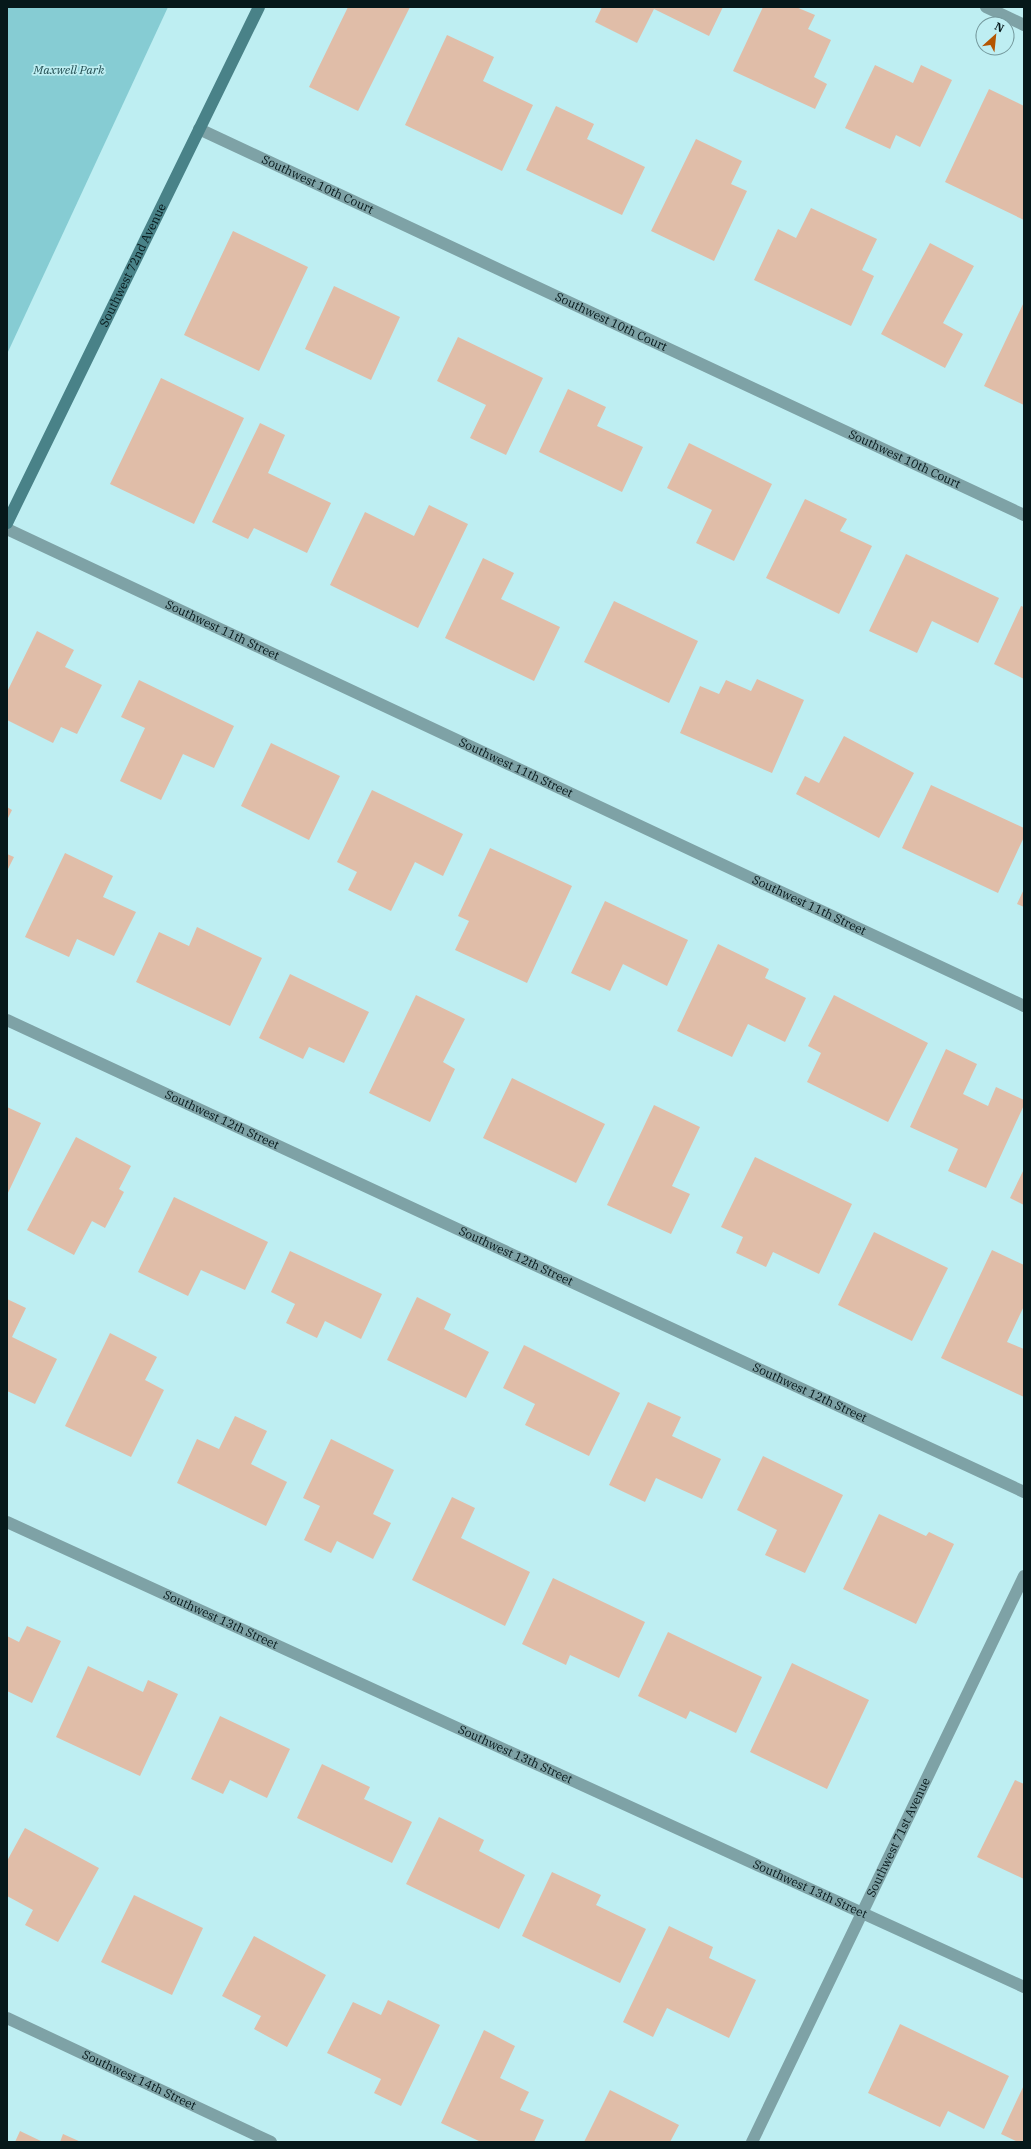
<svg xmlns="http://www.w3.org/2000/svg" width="1031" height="2149" font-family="'IBM Plex Serif',serif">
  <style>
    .green { fill: #86ccd3 }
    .building { fill: #e0bda8 }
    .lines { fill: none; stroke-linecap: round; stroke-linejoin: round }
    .street { stroke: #7ea2a6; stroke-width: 12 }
    .secondary { stroke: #498288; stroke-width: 12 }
    .labels { text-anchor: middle; stroke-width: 3.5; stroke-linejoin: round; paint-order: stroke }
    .park-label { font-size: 12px; font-style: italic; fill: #234e52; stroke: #beeef2 }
    .street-label { font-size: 12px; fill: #06181a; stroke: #beeef2 }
  </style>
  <rect width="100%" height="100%" fill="#beeef2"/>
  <path class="green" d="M7,7H168L7,354Z"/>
  <path class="building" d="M348,7H410L358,111L309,87Z
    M602,7H723L709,36L654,9L637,43L595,22Z
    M763,7H796L815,15L808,29L831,40L814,77L827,84L815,109L733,71Z
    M447,35L494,57L483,81L533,105L502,171L405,125Z
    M875,65L913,83L921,65L952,80L920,147L896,135L890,149L845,128Z
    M989,89L1024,106V220L945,182Z
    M556,106L594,124L587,139L645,167L622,215L526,170Z
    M696,139L742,161L731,184L747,191L714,261L651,231Z
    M811,208L877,239L862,270L874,276L851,326L754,280L778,229L796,238Z
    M233,231L308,267L259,371L184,335Z
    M930,243L974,266L943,323L963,334L945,368L881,334Z
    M334,286L400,317L371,380L305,349Z
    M1024,302V405L984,386Z
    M458,337L543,378L506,455L470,438L486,405L437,381Z
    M161,378L244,418L194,524L110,484Z
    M568,389L606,407L597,426L643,447L622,492L539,452Z
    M260,423L285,435L268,473L331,503L307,553L254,528L248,539L212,522Z
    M689,443L772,484L734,561L696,543L712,510L667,488Z
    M805,499L847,519L840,531L872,546L839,614L766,578Z
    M429,505L468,524L418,628L330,585L365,512L414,536Z
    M906,554L999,598L978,643L932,621L917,653L869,631Z
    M483,558L514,573L501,599L560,627L534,681L445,638Z
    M614,601L698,641L669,703L584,662Z
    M1021,606L1024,607V679L994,664Z
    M37,631L74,650L65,667L102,685L77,734L61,727L53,743L7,720V692Z
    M757,679L804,700L772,773L680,733L700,686L719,694L726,680L751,691Z
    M139,680L234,726L214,768L183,754L161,800L120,781L145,728L121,717Z
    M844,736L914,773L879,838L796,794L805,776L819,783Z
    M271,743L340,776L309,840L241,806Z
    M931,785L1024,828V837L998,893L902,848Z
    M372,790L463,834L443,876L415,862L391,911L348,890L357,872L337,862Z
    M7,807L12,810L7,820Z
    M490,848L572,886L527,983L455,950L469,921L458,916Z
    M65,853L113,876L103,897L136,912L114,956L77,939L69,957L25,937Z
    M7,854L14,857L7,871Z
    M1024,889V907L1017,904Z
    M605,901L688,940L667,986L623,964L610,991L571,973Z
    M197,927L262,958L230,1026L136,982L159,932L189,946Z
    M718,944L769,969L765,978L806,998L785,1042L748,1024L732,1057L677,1031Z
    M290,974L369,1012L344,1063L309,1047L303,1059L259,1038Z
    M416,995L465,1019L443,1062L455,1069L430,1122L369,1093Z
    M834,995L928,1043L888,1122L807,1082L821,1053L808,1046Z
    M946,1049L977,1064L963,1094L988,1106L996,1087L1024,1100V1105L986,1188L948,1171L958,1149L910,1127Z
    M512,1078L605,1124L576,1183L483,1138Z
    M654,1105L700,1127L672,1186L690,1194L671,1234L607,1205Z
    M7,1107L41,1123L7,1195Z
    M76,1137L131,1166L119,1189L124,1192L105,1228L92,1221L74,1255L27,1230Z
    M755,1157L852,1204L819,1274L773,1252L766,1267L736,1253L743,1237L721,1227Z
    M1024,1169V1205L1010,1198Z
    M174,1197L268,1242L245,1290L201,1270L188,1296L138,1272Z
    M874,1232L948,1268L912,1341L838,1305Z
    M992,1250L1024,1265V1306L1007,1342L1024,1349V1397L941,1358Z
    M290,1251L382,1294L361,1339L325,1321L317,1338L286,1323L295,1304L271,1292Z
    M417,1297L451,1314L444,1329L489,1352L466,1398L387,1360Z
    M7,1299L26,1308L12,1337L57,1359L35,1404L7,1391Z
    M110,1333L157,1357L145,1380L164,1390L131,1457L65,1426Z
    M524,1345L620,1393L589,1456L525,1425L535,1404L503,1388Z
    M648,1402L681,1417L672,1436L721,1459L702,1499L656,1478L645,1502L609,1485Z
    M235,1416L267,1431L251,1464L287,1482L266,1526L177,1483L197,1439L219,1449Z
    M331,1439L394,1470L373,1514L391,1523L373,1559L337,1541L331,1553L304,1540L320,1506L303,1498Z
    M763,1456L843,1495L805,1573L765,1555L777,1530L737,1510Z
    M452,1497L475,1508L461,1538L530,1572L505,1626L412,1580Z
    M879,1514L926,1536L929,1532L954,1544L916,1624L843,1589Z
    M553,1578L645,1622L619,1678L570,1655L566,1665L522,1644Z
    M27,1626L61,1641L32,1703L7,1691V1636L19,1642Z
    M668,1632L762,1677L736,1733L690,1711L686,1719L638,1696Z
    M792,1663L869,1700L827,1789L750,1752Z
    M88,1666L143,1692L148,1680L178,1694L140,1776L56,1737Z
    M220,1716L290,1749L267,1798L230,1780L223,1794L191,1779Z
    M322,1764L370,1787L364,1799L412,1822L392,1863L297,1818Z
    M1015,1780L1024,1784V1879L977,1857Z
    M439,1817L484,1840L479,1851L525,1875L499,1929L406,1884Z
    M25,1828L99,1868L58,1942L25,1925L33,1910L7,1896V1861Z
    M552,1872L601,1895L596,1905L646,1929L620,1983L522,1936Z
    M134,1895L203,1928L172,1995L101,1962Z
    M669,1926L713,1947L709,1958L756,1980L729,2038L667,2008L653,2037L623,2022Z
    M254,1936L326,1975L287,2047L254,2029L261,2016L222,1996Z
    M388,2000L440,2025L401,2106L374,2093L381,2079L327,2053L353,2002L381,2015Z
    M900,2024L1009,2076L984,2129L948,2111L940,2127L868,2093Z
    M484,2030L515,2046L500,2078L529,2092L520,2110L544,2120L534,2142H481L441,2123Z
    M1024,2085V2142H1018L1001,2134Z
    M610,2090L679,2125L670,2142H584Z
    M20,2131L43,2142H15Z
    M63,2134L81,2142H60Z"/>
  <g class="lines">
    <g class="street">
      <path d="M986,7L1024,25"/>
      <path id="s1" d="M199,129L1024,515"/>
      <path id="s2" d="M7,529L1024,1006"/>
      <path id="s3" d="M7,1020L1024,1492"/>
      <path id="s4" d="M7,1522L1024,1987"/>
      <path id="s5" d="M7,2018L271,2142"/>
      <path id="s6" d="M752,2142L1024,1576"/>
    </g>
    <path class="secondary" id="s7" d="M7,523L259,7"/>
  </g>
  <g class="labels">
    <g class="park-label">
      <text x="69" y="74">Maxwell Park</text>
    </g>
    <g class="street-label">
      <text dy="4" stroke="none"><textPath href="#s1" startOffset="131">Southwest 10th Court</textPath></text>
      <text dy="4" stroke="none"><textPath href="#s7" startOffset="287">Southwest 72nd Avenue</textPath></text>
      <text dy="4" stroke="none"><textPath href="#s1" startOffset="455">Southwest 10th Court</textPath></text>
      <text dy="4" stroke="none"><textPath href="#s1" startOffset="779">Southwest 10th Court</textPath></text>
      <text dy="4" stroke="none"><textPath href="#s2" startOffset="238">Southwest 11th Street</textPath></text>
      <text dy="4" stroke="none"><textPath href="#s2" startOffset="562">Southwest 11th Street</textPath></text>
      <text dy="4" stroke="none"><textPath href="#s2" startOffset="886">Southwest 11th Street</textPath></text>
      <text dy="4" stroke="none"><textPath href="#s3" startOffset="237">Southwest 12th Street</textPath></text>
      <text dy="4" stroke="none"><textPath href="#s3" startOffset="561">Southwest 12th Street</textPath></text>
      <text dy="4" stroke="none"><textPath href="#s3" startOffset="885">Southwest 12th Street</textPath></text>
      <text dy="4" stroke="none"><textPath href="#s4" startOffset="235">Southwest 13th Street</textPath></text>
      <text dy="4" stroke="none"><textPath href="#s4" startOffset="559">Southwest 13th Street</textPath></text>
      <text dy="4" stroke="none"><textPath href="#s6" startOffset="338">Southwest 71st Avenue</textPath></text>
      <text dy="4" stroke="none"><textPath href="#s4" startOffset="883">Southwest 13th Street</textPath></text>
      <text dy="4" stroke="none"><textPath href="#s5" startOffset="146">Southwest 14th Street</textPath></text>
    </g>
  </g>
  <rect width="1031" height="2149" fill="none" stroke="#06181a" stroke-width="16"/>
  <g transform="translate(995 36) rotate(27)"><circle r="19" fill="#beeef2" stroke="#74989c"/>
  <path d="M0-3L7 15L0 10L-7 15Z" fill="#b45602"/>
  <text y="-6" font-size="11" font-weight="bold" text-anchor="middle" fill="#06181a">N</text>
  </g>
</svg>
